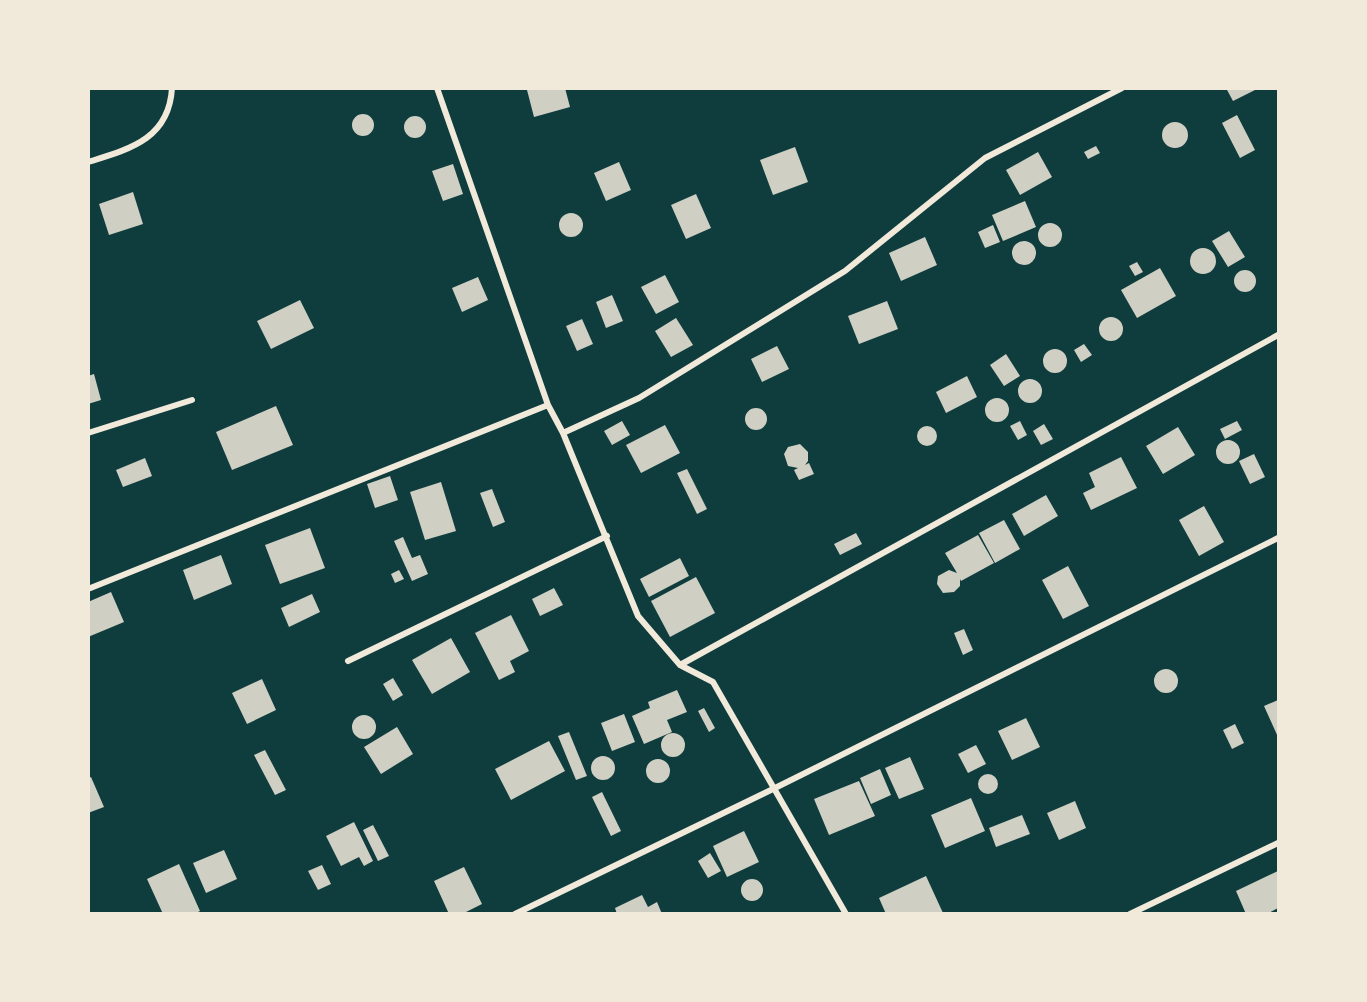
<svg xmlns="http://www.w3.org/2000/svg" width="1367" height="1002" font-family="'PT Sans Narrow',sans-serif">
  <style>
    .building { fill: #cfcfc3 }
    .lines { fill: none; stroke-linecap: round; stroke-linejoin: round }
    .minor { stroke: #f1e9da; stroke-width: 6 }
  </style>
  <rect width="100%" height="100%" fill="#0f3d3e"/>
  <path class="building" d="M531,88H565L570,107L534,117L527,90Z
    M1226,88H1259L1233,101Z
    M352 125a11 11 0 1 1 22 0a11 11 0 1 1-22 0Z
    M1237,115L1255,150L1240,158L1222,123Z
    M404 127a11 11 0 1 1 22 0a11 11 0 1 1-22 0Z
    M1162 135a13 13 0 1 1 26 0a13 13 0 1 1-26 0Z
    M1096,146L1100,153L1088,159L1084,152Z
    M795,147L808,182L773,195L760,160Z
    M1038,152L1052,177L1020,195L1006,170Z
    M619,162L631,190L606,201L594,173Z
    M453,164L463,194L443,201L432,171Z
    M133,192L143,224L109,235L99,204Z
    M696,194L711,228L686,239L671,205Z
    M1025,201L1036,227L1003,241L992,215Z
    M559 225a12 12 0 1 1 24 0a12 12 0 1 1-24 0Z
    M1038 235a12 12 0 1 1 24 0a12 12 0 1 1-24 0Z
    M993,225L1000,242L985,248L978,232Z
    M1229,231L1245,257L1228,267L1212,241Z
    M925,237L937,265L901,281L889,253Z
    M1012 253a12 12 0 1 1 24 0a12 12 0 1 1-24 0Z
    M1190 261a13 13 0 1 1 26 0a13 13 0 1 1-26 0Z
    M1137,262L1143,272L1135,276L1129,266Z
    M1160,268L1176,296L1137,318L1121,290Z
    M1234 281a11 11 0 1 1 22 0a11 11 0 1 1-22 0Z
    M665,275L679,302L656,314L641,287Z
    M478,277L488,300L462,312L452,288Z
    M612,295L623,321L606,328L596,302Z
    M300,300L314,328L271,349L257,321Z
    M887,301L898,329L859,344L848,316Z
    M1099 329a12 12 0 1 1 24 0a12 12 0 1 1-24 0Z
    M676,318L693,345L671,357L655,331Z
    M582,319L593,344L577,351L566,326Z
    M1084,344L1092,355L1081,362L1074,350Z
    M777,346L789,369L762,382L751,359Z
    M1043 361a12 12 0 1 1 24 0a12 12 0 1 1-24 0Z
    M1006,354L1020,376L1004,386L990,365Z
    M94,374L101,400L88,404V376Z
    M967,376L977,397L946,413L936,392Z
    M1018 391a12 12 0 1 1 24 0a12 12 0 1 1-24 0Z
    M985 410a12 12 0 1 1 24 0a12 12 0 1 1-24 0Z
    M276,406L293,445L232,470L216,432Z
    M745 419a11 11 0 1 1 22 0a11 11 0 1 1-22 0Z
    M622,421L630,435L612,445L604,431Z
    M1020,421L1027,435L1018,440L1010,426Z
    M1237,421L1242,430L1225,439L1220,429Z
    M1044,424L1053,439L1041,445L1033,431Z
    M665,425L680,453L641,473L626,445Z
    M917 436a10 10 0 1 1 20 0a10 10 0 1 1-20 0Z
    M1178,427L1195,455L1163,474L1146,446Z
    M1216 452a12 12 0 1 1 24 0a12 12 0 1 1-24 0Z
    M800,444L808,452V461L805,465L809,463L814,474L799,480L794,470L798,468L788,466L784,454L788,447Z
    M1254,454L1265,477L1250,484L1239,461Z
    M1121,457L1137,488L1091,510L1083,493L1095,487L1089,473Z
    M145,458L152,476L123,487L116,470Z
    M687,469L707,509L697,514L677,473Z
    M390,476L398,500L375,508L367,484Z
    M441,482L456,531L425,540L410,492Z
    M492,489L505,522L493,527L480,493Z
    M1046,495L1058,516L1024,536L1012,514Z
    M1204,506L1224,542L1199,556L1179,520Z
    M1004,520L1020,549L995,563L979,533Z
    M310,528L325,568L280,584L265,545Z
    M856,533L862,544L840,555L834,544Z
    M978,535L994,563L961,581L960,579V586L954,592L943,593L937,584L938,576L949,570L957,573L945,553Z
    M403,537L412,558L420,555L428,574L412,581L394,541Z
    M221,555L232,584L194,600L183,570Z
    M680,558L689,576L649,597L640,579Z
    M1068,566L1089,606L1063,619L1042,580Z
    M399,570L404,579L395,583L391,574Z
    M696,577L715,613L670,637L651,601Z
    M554,588L563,605L540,616L532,599Z
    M111,592L124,622L88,637V602Z
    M312,594L320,612L289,627L281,608Z
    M511,615L529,651L510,661L515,672L499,680L475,633Z
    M964,629L973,650L963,655L954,633Z
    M451,638L470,672L432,694L412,660Z
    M1154 681a12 12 0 1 1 24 0a12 12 0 1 1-24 0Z
    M393,678L403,695L393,701L383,684Z
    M262,679L276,710L247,724L232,693Z
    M677,690L687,712L667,720L672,732L644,744L632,716L650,708L648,702Z
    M1278,700V737L1264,706Z
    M704,708L715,728L709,732L698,711Z
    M624,714L635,742L612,751L601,723Z
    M352 727a12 12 0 1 1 24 0a12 12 0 1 1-24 0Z
    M1026,718L1040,747L1012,760L998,731Z
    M1235,724L1244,743L1232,749L1223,730Z
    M397,727L413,754L381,774L364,747Z
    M569,732L587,776L576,780L558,736Z
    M661 745a12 12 0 1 1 24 0a12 12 0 1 1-24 0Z
    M549,741L565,771L511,800L495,769Z
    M976,745L986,764L968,773L958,754Z
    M265,750L286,790L275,795L254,755Z
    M591 768a12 12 0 1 1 24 0a12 12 0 1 1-24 0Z
    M910,757L924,789L899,799L885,768Z
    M646 771a12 12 0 1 1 24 0a12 12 0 1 1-24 0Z
    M880,769L891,795L871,804L860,778Z
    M978 784a10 10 0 1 1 20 0a10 10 0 1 1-20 0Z
    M91,777L104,807L88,813V778Z
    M859,781L875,816L829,835L814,799Z
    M602,792L621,831L611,836L592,797Z
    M971,798L985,831L945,848L931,815Z
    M1075,801L1086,828L1059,840L1047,813Z
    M1022,815L1030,834L996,847L989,828Z
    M354,822L373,861L364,866L359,857L341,866L326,836Z
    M373,825L389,856L378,861L363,830Z
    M744,831L759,862L727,877L713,846Z
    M224,850L237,879L206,893L193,863Z
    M710,853L721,871L708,878L698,861Z
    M179,864L200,911L194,914H163L147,879Z
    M322,865L331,884L318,890L308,871Z
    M464,867L482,904L462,914H449L434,881Z
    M1278,871V908L1267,914H1246L1236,891Z
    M926,876L943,913L886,914L879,898Z
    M741 890a11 11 0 1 1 22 0a11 11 0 1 1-22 0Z
    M642,895L648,907L657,902L662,914H617L615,908Z"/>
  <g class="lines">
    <path class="minor" d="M437,88L548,405L563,433L638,616L680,665L713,682L846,914
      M88,162C130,149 169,139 172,88
      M88,433L192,400
      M563,433L639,398L845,271L985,158L1122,88
      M88,589L548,405
      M348,661L607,536
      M680,665L1278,335
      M515,914L775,788L1278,538
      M1130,914L1278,843"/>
  </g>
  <rect width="1367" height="1002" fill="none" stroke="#f1e9da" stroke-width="180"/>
</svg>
